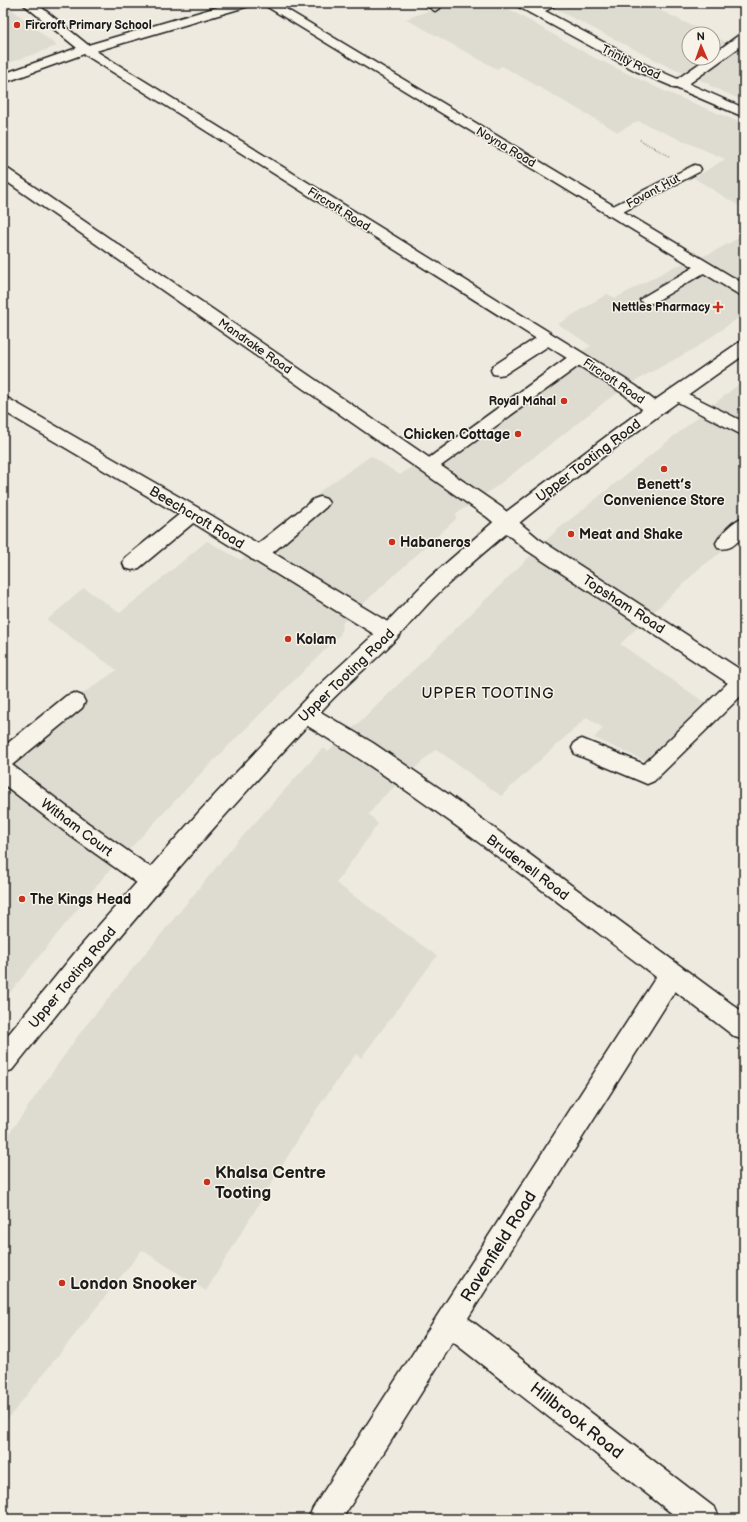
<svg xmlns="http://www.w3.org/2000/svg" width="747" height="1522" font-family="'Balsamiq Sans',sans-serif">
  <style>
    .built { fill: #dedbd1 }
    .lines { fill: none; stroke-linecap: round; stroke-linejoin: round }
    .service-casing { stroke: #1c1c1c; stroke-width: 3 }
    .minor-casing { stroke: #1c1c1c; stroke-width: 3 }
    .trunk-casing { stroke: #1c1c1c; stroke-width: 3 }
    .path { stroke: #1c1c1c; stroke-width: 1.5; stroke-dasharray: 0.5 2; stroke-linecap: butt }
    .service { fill: #f7f3e8; fill-rule: evenodd }
    .minor { fill: #f7f3e8; fill-rule: evenodd }
    .trunk { fill: #f7f3e8; fill-rule: evenodd }
    .poi-dot { fill: #c8321e; stroke: #f7f3e8; stroke-width: 1.5 }
    .labels { text-anchor: middle; stroke-width: 3; stroke-linejoin: round; paint-order: stroke }
    .far-poi-label { font-size: 12px; font-weight: bold; fill: #1c1c1c; stroke: #f7f3e8; text-anchor: end }
    .far-street-label { font-size: 12px; fill: #1c1c1c; stroke: #f7f3e8 }
    .poi-label { font-size: 14px; font-weight: bold; fill: #1c1c1c; stroke: #f7f3e8; text-anchor: start }
    .street-label { font-size: 14px; fill: #1c1c1c; stroke: #f7f3e8 }
    .neighbourhood-label { font-size: 15px; letter-spacing: 1px; fill: #1c1c1c; stroke: #f7f3e8 }
    .near-poi-label { font-size: 17px; font-weight: bold; fill: #1c1c1c; stroke: #f7f3e8; text-anchor: start }
    .near-street-label { font-size: 17px; fill: #1c1c1c; stroke: #f7f3e8 }
  </style>
  <rect width="100%" height="100%" fill="#eeeae0"/>
  <filter id="ink" filterUnits="userSpaceOnUse"><feTurbulence type="fractalNoise" baseFrequency=".025" numOctaves="2"/><feDisplacementMap in="SourceGraphic" scale="8" xChannelSelector="R" yChannelSelector="G"/><feConvolveMatrix kernelMatrix="1 2 1 2 8 2 1 2 1" color-interpolation-filters="sRGB"/></filter>
  <g filter="url(#ink)">
    <path class="built" d="M3,3H4L57,46L3,65Z
      M424,3H498L591,56L664,91L744,124V209L694,178L725,159L638,121L618,132L502,66L497,69L406,19L433,9Z
      M548,3H645L709,34H689V58H713V36L744,50V101L710,86L708,83L671,68L616,40L563,13Z
      M744,235V314L694,349L642,377L607,400L497,486L456,514V519L343,622L340,635L204,770L106,874L3,1001V749L117,670L47,620L84,588L120,613L207,541L241,560L321,492L320,491L371,456L400,475L553,366L591,346L558,324L607,294L616,298L673,267L711,253Z
      M744,380V536L701,567L620,644L707,704L648,762L594,738L603,728L587,717L501,796L436,749L382,798L369,814L378,824L336,883L437,956L361,1058L356,1054L316,1110L206,1291L142,1250L3,1425V1142L83,1029L233,847L319,752L323,748L328,751L368,714L556,531Z"/>
    <g class="lines">
      <defs>
        <path id="service" d="M422,3H437L441,7L435,11Z
          M694,165L699,166L701,169L699,172L617,215H607L605,212L607,209Z
          M704,262L709,264L712,267L709,270L653,303H643L640,300L643,297L699,264Z
          M547,334L553,335L555,339L553,343L505,374L499,375L493,374L491,370L493,366L541,335Z
          M578,353L584,354L586,358L584,362L434,471L428,473L422,471L419,467L422,463L572,354Z
          M320,497L326,499L329,503L326,507L265,559L258,561L251,559L249,554L251,549L314,499Z
          M192,508L198,509L201,514L198,519L139,568L132,570L125,568L123,563L125,558L186,509Z
          M744,517V535C736,543 731,551 718,548L716,543C721,533 733,521 744,517Z
          M742,674L744,675V693L654,781L647,784L640,781L575,754L572,748L575,742L582,739L644,764L735,676Z"/>
        <path id="minor" d="M22,3H36L88,45L231,3H251L249,6L96,51L636,386L660,405L663,409L660,413C646,417 634,402 624,394L84,54L3,83V74L77,48Z
          M261,3H276L744,284V296L738,294Z
          M540,3H557C553,9 537,15 530,13L528,10L530,7Z
          M744,34V44L683,88H673L671,85L673,82L707,58H713V54L739,35Z
          M3,168L8,169L501,507L539,539L744,672V691L737,689L525,549L487,517L3,179Z
          M676,388L744,422V436L670,398L667,394L670,390Z
          M3,397L9,399L209,514L396,627L399,633L396,639L389,641L382,639L195,524L3,411Z
          M74,693L82,696L85,702L82,708L12,765L88,823L160,874L164,881L160,888L152,891L144,888L72,837L3,784V747L66,696Z
          M306,705L314,708L373,743L448,794L744,1013V1040L735,1037L675,991L468,1318L715,1508L720,1519H679L453,1342L342,1519H308L313,1508L656,977C539,888 424,796 298,720L295,714L298,708Z"/>
        <path id="trunk" d="M515,3H530L646,65L744,108V117L636,71L517,6Z
          M744,342V355C641,427 540,501 446,586C428,602 413,621 397,638C374,662 348,682 326,706C215,822 112,944 12,1070L3,1073V1041L78,949L198,813L312,692L382,627L429,578L498,518L648,405L738,343Z"/>
      </defs>
      <use href="#service" class="service-casing"/>
      <use href="#minor" class="minor-casing"/>
      <use href="#trunk" class="trunk-casing"/>
      <path class="path" d="M640,140L669,156"/>
      <use href="#service" class="service"/>
      <use href="#minor" class="minor"/>
      <use href="#trunk" class="trunk"/>
    </g>
  </g>
  <g class="poi-dot">
    <circle cx="17" cy="25" r="4"/>
    <path d="M716 301h4v4h4v4h-4v4h-4v-4h-4v-4h4z"/>
    <circle cx="564" cy="401" r="4"/>
    <circle cx="518" cy="434" r="4"/>
    <circle cx="664" cy="469" r="4"/>
    <circle cx="571" cy="534" r="4"/>
    <circle cx="392" cy="542" r="4"/>
    <circle cx="288" cy="639" r="4"/>
    <circle cx="22" cy="899" r="4"/>
    <circle cx="207" cy="1182" r="4"/>
    <circle cx="62" cy="1283" r="4"/>
  </g>
  <g class="labels">
    <g class="far-poi-label">
      <text x="25" y="29" text-anchor="start">Fircroft Primary School</text>
      <text x="710" y="311">Nettles Pharmacy</text>
      <text x="556" y="405">Royal Mahal</text>
    </g>
    <g class="far-street-label">
      <text transform="translate(631 62) rotate(26)" y="4">Trinity Road</text>
      <text transform="translate(506 147) rotate(31)" y="4">Noyna Road</text>
      <text transform="translate(653 191) rotate(-28)" y="4">Fovant Hut</text>
      <text transform="translate(339 209) rotate(32)" y="4">Fircroft Road</text>
      <text transform="translate(255 346) rotate(35)" y="4">Mandrake Road</text>
      <text transform="translate(614 381) rotate(34)" y="4">Fircroft Road</text>
    </g>
    <g class="poi-label">
      <text x="510" y="439" text-anchor="end">Chicken Cottage</text>
      <text x="664" y="489" text-anchor="middle">Benett’s<tspan x="664" dy="16">Convenience Store</tspan></text>
      <text x="579" y="539">Meat and Shake</text>
      <text x="400" y="547">Habaneros</text>
      <text x="296" y="644">Kolam</text>
      <text x="30" y="904">The Kings Head</text>
    </g>
    <g class="street-label">
      <text transform="translate(588 460) rotate(-37)" y="5">Upper Tooting Road</text>
      <text transform="translate(197 517) rotate(31)" y="5">Beechcroft Road</text>
      <text transform="translate(624 604) rotate(33)" y="5">Topsham Road</text>
      <text transform="translate(346 675) rotate(-44)" y="5">Upper Tooting Road</text>
      <text transform="translate(77 827) rotate(37)" y="5">Witham Court</text>
      <text transform="translate(528 867) rotate(37)" y="5">Brudenell Road</text>
      <text transform="translate(72 977) rotate(-50)" y="5">Upper Tooting Road</text>
    </g>
    <g class="neighbourhood-label">
      <text x="488" y="698">UPPER TOOTING</text>
    </g>
    <g class="near-poi-label">
      <text x="215" y="1178">Khalsa Centre<tspan x="215" dy="20">Tooting</tspan></text>
      <text x="70" y="1289">London Snooker</text>
    </g>
    <g class="near-street-label">
      <text transform="translate(498 1246) rotate(-58)" y="6">Ravenfield Road</text>
      <text transform="translate(577 1420) rotate(38)" y="6">Hillbrook Road</text>
    </g>
  </g>
  <rect width="747" height="1522" fill="none" stroke="#f7f3e8" stroke-width="16"/>
  <rect x="8" y="8" width="731" height="1506" fill="none" stroke="#1c1c1c" stroke-width="1.5" filter="url(#ink)"/>
  <g transform="translate(701 46) rotate(358)"><circle r="19" fill="#f7f3e8" stroke="#9f9d96"/>
  <path d="M0-3L7 15L0 10L-7 15Z" fill="#c8321e"/>
  <text y="-6" font-size="11" font-weight="bold" text-anchor="middle" fill="#1c1c1c">N</text>
  </g>
</svg>
